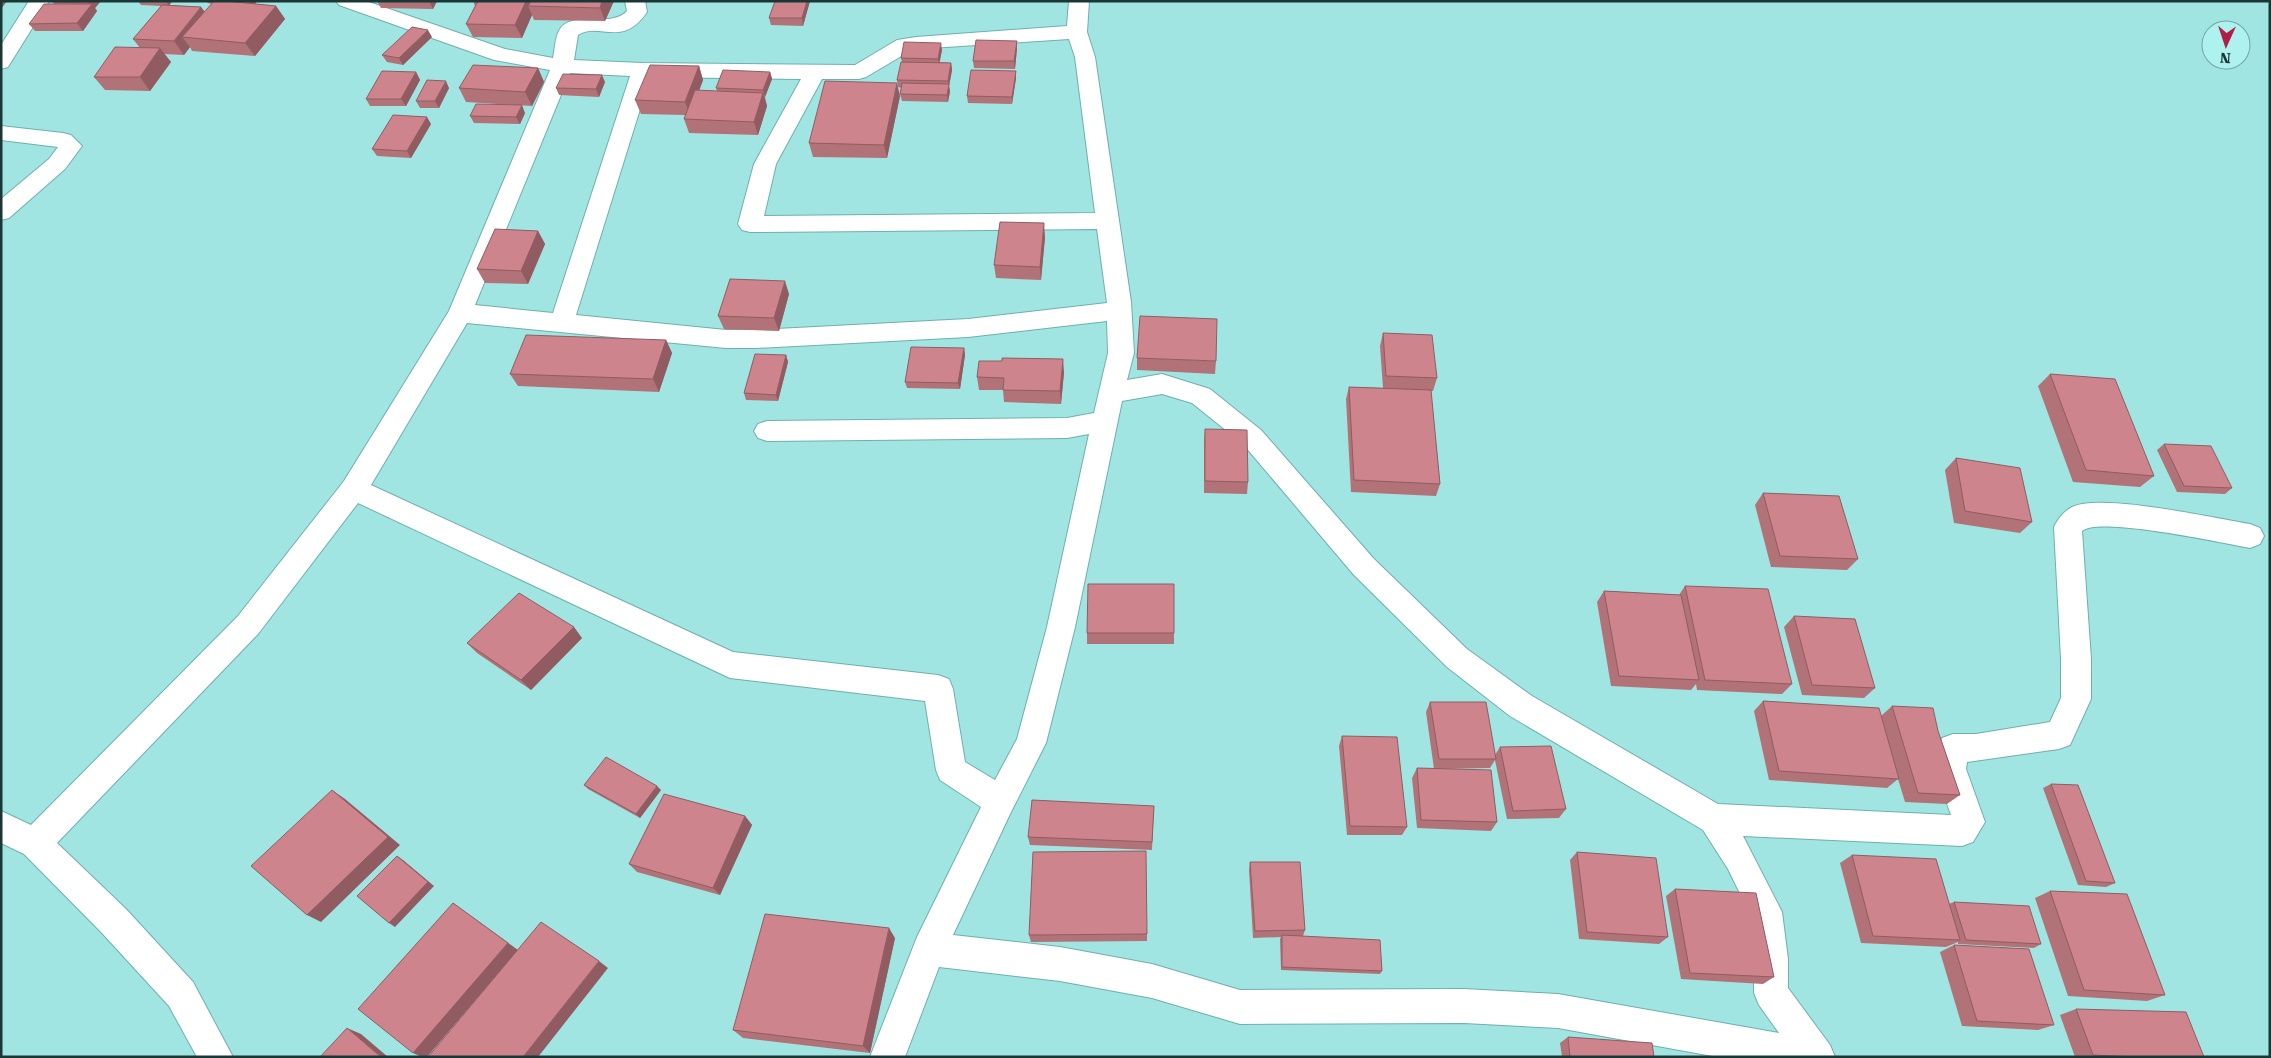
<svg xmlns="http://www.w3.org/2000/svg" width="2271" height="1058" font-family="'Roboto Serif',serif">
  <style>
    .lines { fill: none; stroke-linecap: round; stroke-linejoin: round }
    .minor-casing { stroke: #6db0ad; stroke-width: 2 }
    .minor { fill: #fff; fill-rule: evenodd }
    .wall { fill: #b17278 }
    .shaded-wall { fill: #905c62 }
    .building { fill: #ce848c; stroke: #905c62 }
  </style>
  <rect width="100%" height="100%" fill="#a1e5e2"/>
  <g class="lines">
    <defs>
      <path id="minor" d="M29,1H49L8,67L1,69V45Z
        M336,1H366L505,49L553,58C555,49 555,38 559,31C569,9 611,29 627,11L625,1H645L647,12C622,49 599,21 578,35L574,60L642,63L855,65L897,40L916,37L1067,26L1069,1H1089L1087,32L1095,57L1131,302L1134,353L1127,380L1162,374L1210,389L1261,430L1374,559L1467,649L1532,696L1718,804L1951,815C1942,788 1930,766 1942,738L1953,734H1976L2050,722L2061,698V659L2054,527C2058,519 2064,511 2072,507C2102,493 2213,518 2250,524L2260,528L2264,536L2260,544L2250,548C2223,543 2098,516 2082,531L2091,659V699L2070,745L2059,749L1967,762L1966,769L1985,822L1973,842L1962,846L1743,836L1782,912L1788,959V988L1830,1045L1835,1057H1718L1558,1028L1464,1023L1240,1024L1152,998L1060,981L939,967L905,1057H870L917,937L981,807L940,780L936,770L925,701L730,678L358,503L258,634L57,843L126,909L193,982L233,1057H197L169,1006L102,933L24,854L1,843V811L31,825L238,616L344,481L449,311L550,70L494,60L339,5ZM1069,39L1075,57L1095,213L764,216L776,164L822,79H859L866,77L910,51L916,49ZM570,73L630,76L553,313L475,305ZM650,77L801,79L754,164L738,224L742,230L750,232L1097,229L1107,303L968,319L755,330H726L576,315ZM1107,321L1108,353L1094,413L1067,418L767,421L758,424L754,431L758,438L767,441L1067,438L1089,434L1047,627L1017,739L995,780L965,762L953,689L949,679L938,675L733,652L371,485L467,323L726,348H755L968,337ZM1162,394L1192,403L1243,444L1354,575L1447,667L1510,716L1703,830L1728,869L1750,914L1754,959V993L1759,1005L1779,1033L1558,994L1464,989L1240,990L1152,964L1060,947L953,935L1011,812L1046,743L1075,627L1122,401Z
        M1,126L63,133L71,135L82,146L65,169L9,218L1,220V199L49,159L58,147L1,140Z"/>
    </defs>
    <use href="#minor" class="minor-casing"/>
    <use href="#minor" class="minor"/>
  </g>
  <path class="wall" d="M53,1H101L95,8L97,11L83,31H35L29,24L54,4Z
    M138,1H172L169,5L201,7L205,12L212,4L208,3L206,1H257L255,4L276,6L285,19L255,56L192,51L190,47L184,55L164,54L171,62L150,91L105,90L94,77L140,48L133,39L161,6L141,5Z
    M377,1H437L433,9L381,8Z
    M473,1H530V2L531,1H614L605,21L534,20L532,15L522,38L473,37L466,24L475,6Z
    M810,1L803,26L771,25L769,18Z
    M432,37L403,65L387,62L382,55Z
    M1017,48L1015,69L974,68L973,61Z
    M942,50L939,62L951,63L952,70L949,86L950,91L948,102L902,101L900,94L902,88L898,87L897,80L902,62L901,58Z
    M699,66L703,80L699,91H717L716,88L770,72L772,79L765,97L767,106L758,135L689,133L684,119L685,115L641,114L635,100Z
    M538,68L544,82L532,106L466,102L459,88Z
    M1016,71V78L1012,104L968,103L967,96Z
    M416,72L420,80L406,106H370L366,99Z
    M605,82L599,97L559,95L556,88Z
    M449,88L439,108H420L416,101Z
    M900,96L887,158L813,157L809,143Z
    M525,113L520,124L474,123L470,116Z
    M431,124L411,158L377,156L372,149Z
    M538,231L545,244L528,284L485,283L477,269Z
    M1045,237L1041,280L996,278L994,265Z
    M789,294L779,331L724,329L718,316Z
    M1383,333L1437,378L1433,391H1431L1440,484L1436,496L1351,492L1346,399L1349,387L1383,388L1380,346Z
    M666,340L672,353L659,392L518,386L510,374Z
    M964,348L965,355L960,389L907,388L905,382Z
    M786,355L788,362L778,401L746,400L744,393Z
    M1137,358L1216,361L1215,374L1137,370Z
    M1064,372L1061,404L1004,402L1003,390H979L977,377Z
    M2050,374L2154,476L2140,487L2073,482L2038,386Z
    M1205,429L1248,482L1247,494L1204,493V441Z
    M2164,444L2232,488L2225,494L2177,492L2157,450Z
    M1956,458L2032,522L2020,533L1954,523L1945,470Z
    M1763,493L1858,559L1847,570L1771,567L1755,505Z
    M1685,586L1792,684L1782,694L1697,690L1696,684L1691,690L1611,686L1597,602L1604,591L1679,595Z
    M1794,616L1875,688L1864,698L1802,695L1784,627Z
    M1087,633H1174V644H1087Z
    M582,638L531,690L477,653L467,643Z
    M1763,701L1881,716L1892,706L1938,731L1960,795L1947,804L1905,802L1898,779L1887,788L1769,780L1754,711Z
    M1430,702L1495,755L1500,747L1566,809L1559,818L1507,819L1495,760L1490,768L1434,769L1426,712Z
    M1342,736L1407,827L1402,835H1347L1339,746Z
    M1417,768L1497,822L1491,831L1417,828L1412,778Z
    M2051,784L2115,883L2106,887L2078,885L2043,788Z
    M584,785L661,790L640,818L588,789Z
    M1154,806L1152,850L1030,845L1028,837Z
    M745,816L752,825L720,895L637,872L629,864Z
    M1577,852L1668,937L1659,944L1579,939L1570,860Z
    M1852,855L1949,904L1954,902L2041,944L2034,948L1958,944V942L1946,947L1861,943L1840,863Z
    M1250,862L1305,930L1303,936L1382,971L1380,974L1281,970L1280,939L1281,937L1253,938L1249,870Z
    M1675,889L1774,977L1763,984L1681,979L1666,896Z
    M2050,891L2165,995L2147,1001L2068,996L2035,898Z
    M1147,934V941L1031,942L1029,935Z
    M895,938L870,1053L743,1038L733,1030Z
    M1954,945L2054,1025L2038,1030L1962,1026L1940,952Z
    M2076,1009L2204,1057H2075L2060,1015Z
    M1568,1037L1654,1057H1562L1560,1043Z"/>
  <path class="shaded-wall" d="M1,1H7L1,9Z
    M89,1H101L95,8L97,11L83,31L77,23L90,6L88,3Z
    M166,1H172L169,6Z
    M249,1H257L253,7Z
    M429,1H437L433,9Z
    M526,1H530L532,6H528L532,15L522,38L515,25Z
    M602,1H614L605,21L600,8Z
    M807,1H810L803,26L802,18Z
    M276,6L285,19L255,56L245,43Z
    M201,7L211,21L182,37L190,47L184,55L174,41Z
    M428,30L432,37L403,65L399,58Z
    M1017,41V48L1015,69L1014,61Z
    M941,43L942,50L939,66L938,59Z
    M160,48L171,62L150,91L140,77Z
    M951,63L952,70L949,86L950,91L948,102L947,95L949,86L948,81Z
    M699,66L703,80L690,115L685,102Z
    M538,68L544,82L532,106L525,92Z
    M1016,71V78L1012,104V97Z
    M416,72L420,80L406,106L401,99Z
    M770,72L772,79L765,97L763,90Z
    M602,75L605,82L599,97L596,89Z
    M446,81L449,88L439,108L435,101Z
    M897,83L900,96L887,158L884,145Z
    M763,93L767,106L758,135L754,122Z
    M522,105L525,113L520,124L516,117Z
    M427,117L431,124L411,158L407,151Z
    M1044,223L1045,237L1041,280L1040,267Z
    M538,231L545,244L528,284L521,271Z
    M785,281L789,294L779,331L774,318Z
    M666,340L672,353L659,392L653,379Z
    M964,348L965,355L960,389L958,383Z
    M786,355L788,362L778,401L776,395Z
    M1063,359L1064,372L1061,404L1060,391Z
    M574,627L582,638L531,690L521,680Z
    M657,786L661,790L640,818L636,814Z
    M332,790L345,799L400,845L321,922L307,915Z
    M745,816L752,825L720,895L713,888Z
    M397,856L403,860L434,886L395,927L389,923Z
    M453,903L518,950L427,1057H422L413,1053Z
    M889,928L895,938L870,1053L863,1046Z
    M599,961L608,968L538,1057H523Z
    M347,1028L361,1034L388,1057H381Z"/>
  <path class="building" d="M53,1H89L88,3L52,2Z
    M214,1H226L276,6L245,43L182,37Z
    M478,1H526L515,25L466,24Z
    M531,1H602L600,8L528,6Z
    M775,1H807L802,18H769Z
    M44,4H92L77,23L29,24Z
    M162,5L201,7L174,41L133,39Z
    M412,27L428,30L399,58L382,55Z
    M976,40L1017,41L1014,61H973Z
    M904,42L941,43L938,59L901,58Z
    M115,47L160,48L140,77H94Z
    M901,62L951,63L948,81L897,80Z
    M473,65L538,68L525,92L459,88Z
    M650,65L699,66L685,102L635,100Z
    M723,70L770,72L763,90L716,88Z
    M971,70L1016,71L1012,97L967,96Z
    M382,71L416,72L401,99H366Z
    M563,74L602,75L596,89L556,88Z
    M427,80L446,81L435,101H416Z
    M825,81L897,83L884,145L809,143Z
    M902,83L949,84L947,95L900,94Z
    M695,90L763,93L754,122L684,119Z
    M476,104L522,105L516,117L470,116Z
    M393,115L427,117L407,151L372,149Z
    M1000,222L1044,223L1040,267L994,265Z
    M495,229L538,231L521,271L477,269Z
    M730,279L785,281L774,318L718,316Z
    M1140,316L1217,319L1216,361L1137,358Z
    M1383,333L1432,335L1437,378L1386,376Z
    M526,335L666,340L653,379L510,374Z
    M911,347L964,348L958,383L905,382Z
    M755,354L786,355L776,395L744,393Z
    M1002,358L1063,359L1060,391L1003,390L1004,378L977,377L979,361H1002Z
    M2050,374L2115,379L2154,476L2086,470Z
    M1349,387L1431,390L1440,484L1354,480Z
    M1205,429L1247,430L1248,482L1205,481Z
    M2164,444L2211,446L2232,488L2184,486Z
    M1956,458L2020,468L2032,522L1965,511Z
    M1763,493L1839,496L1858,559L1780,556Z
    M1088,584H1174V633H1087Z
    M1685,586L1768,589L1792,684L1705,680Z
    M1604,591L1681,595L1699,680L1619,676Z
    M519,593L574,627L521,680L467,643Z
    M1794,616L1855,619L1875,688L1812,685Z
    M1763,701L1879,708L1899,779L1779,771Z
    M1430,702H1486L1496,759H1439Z
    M1892,706L1933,708L1938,731L1960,795L1918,793Z
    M1342,736L1397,737L1407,827L1350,826Z
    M1551,746L1566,809L1513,811L1500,747Z
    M606,757L657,786L636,814L584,785Z
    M1417,768L1491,770L1497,822L1421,820Z
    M2051,784L2078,785L2115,883L2086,881Z
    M332,790L388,837L307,915L251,866Z
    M664,794L745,816L713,888L629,864Z
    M1032,800L1154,806L1152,842L1028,837Z
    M1146,851L1147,934L1029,935L1033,852Z
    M1577,852L1656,858L1668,937L1587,932Z
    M1852,855L1936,859L1960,940L1873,936Z
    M397,856L428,882L389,923L357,896Z
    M1250,862H1300L1305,930L1255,931Z
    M1675,889L1756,893L1774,977L1690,973Z
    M2050,891L2127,894L2165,995L2084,990Z
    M1954,902L2029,906L2041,944L1966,940Z
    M453,903L508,943L413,1053L358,1009Z
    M765,914L889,928L863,1046L733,1030Z
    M541,922L599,961L523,1057H428Z
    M1282,935L1380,940L1382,971L1282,967Z
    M1954,945L2029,949L2054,1025L1977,1021Z
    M2076,1009L2186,1012L2204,1057H2137L2093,1055Z
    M347,1028L381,1057H320Z
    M1568,1037L1652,1043L1654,1057H1570Z"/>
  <rect width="2271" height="1058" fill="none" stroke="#1a3635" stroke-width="5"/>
  <g transform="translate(2226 45) rotate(183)"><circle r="24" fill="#aef2ef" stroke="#73a7a5"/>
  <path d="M0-4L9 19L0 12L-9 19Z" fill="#b11e45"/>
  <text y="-8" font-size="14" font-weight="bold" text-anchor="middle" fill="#1a3635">N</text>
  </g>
</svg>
